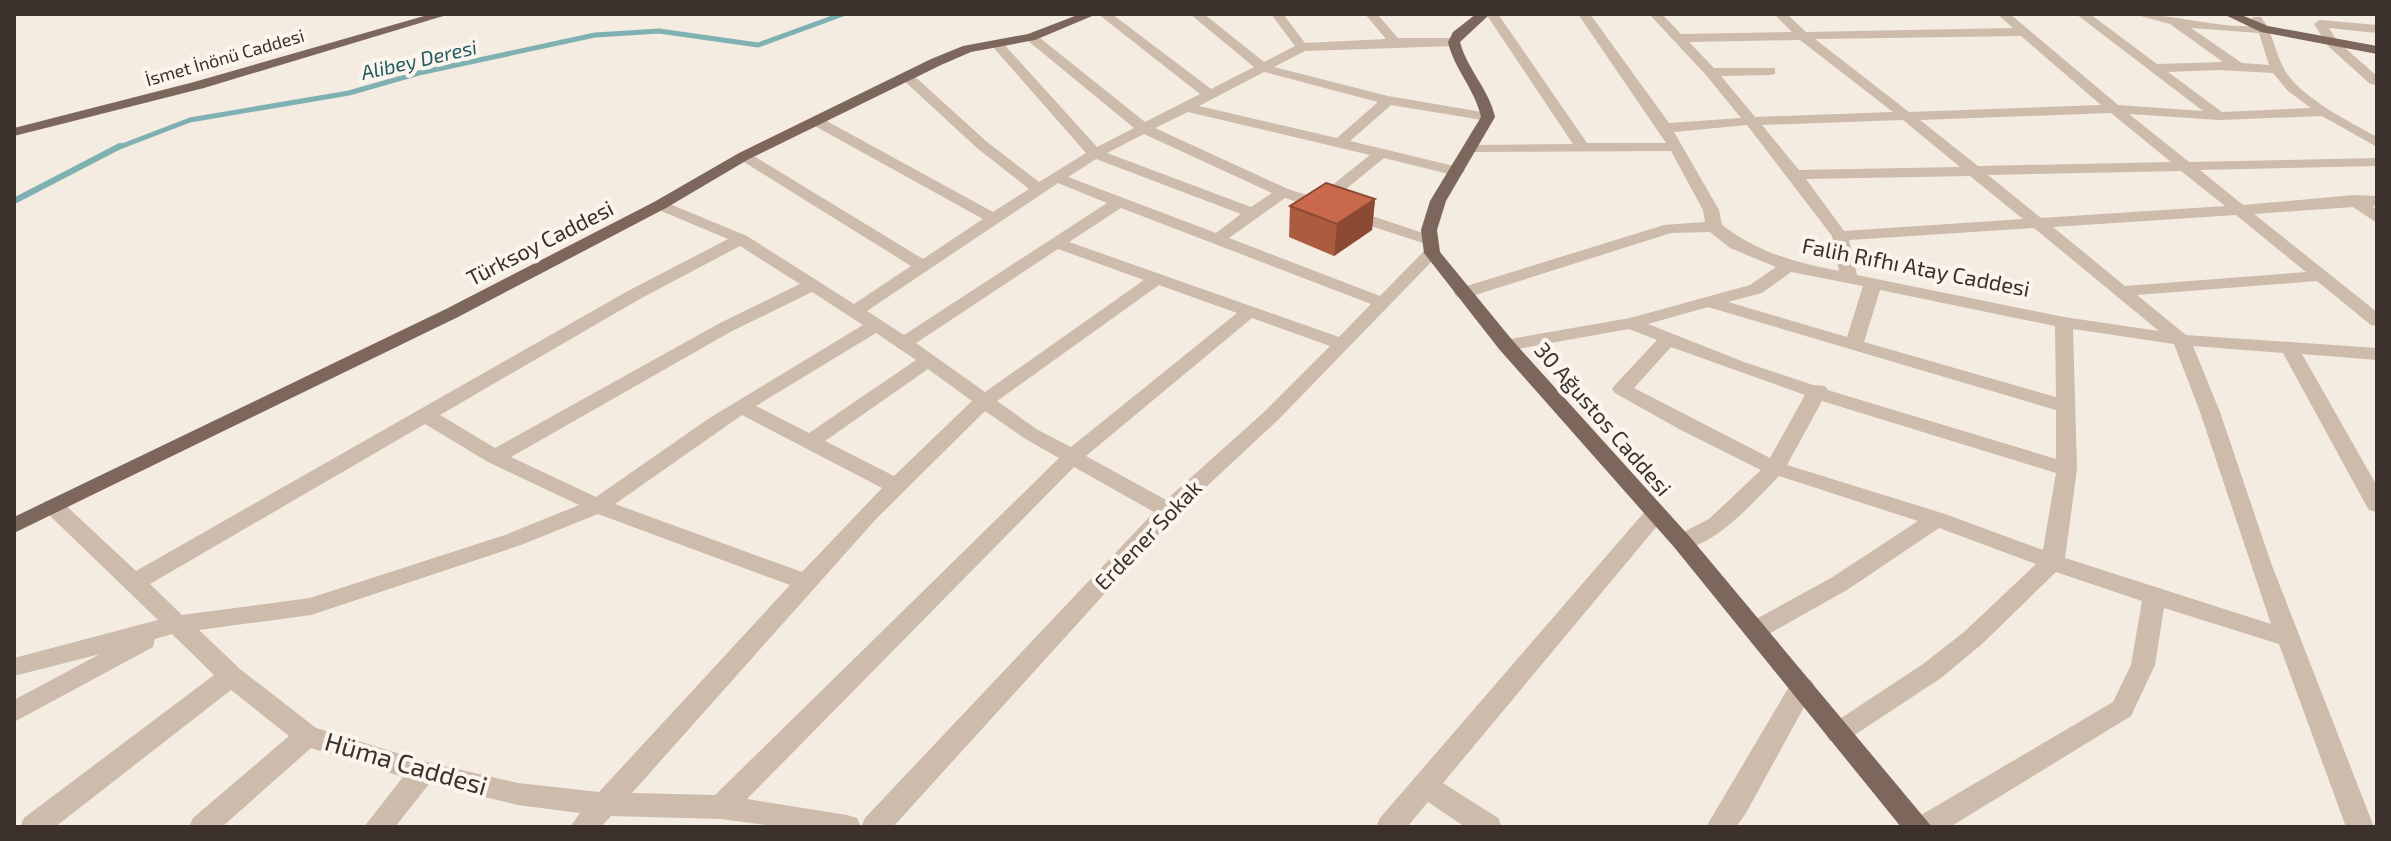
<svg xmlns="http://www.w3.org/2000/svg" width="2391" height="841" font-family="'Exo 2',sans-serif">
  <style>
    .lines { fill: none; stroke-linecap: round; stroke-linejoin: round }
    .stream-far1 { stroke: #7fb0b2; stroke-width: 5 }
    .stream { stroke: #7fb0b2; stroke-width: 6 }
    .minor { fill: #cdbbac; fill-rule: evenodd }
    .major { fill: #7d675c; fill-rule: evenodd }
    .wall { fill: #ac5a40 }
    .shaded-wall { fill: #8c4a34 }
    .building { fill: #c8694b; stroke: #8c4a34; stroke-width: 2 }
    .labels { text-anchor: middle; stroke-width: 8; stroke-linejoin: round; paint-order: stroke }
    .far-street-label { font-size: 18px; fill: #3b302b; stroke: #fbf5ee }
    .far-water-label { font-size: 20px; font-style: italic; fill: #1f5a5e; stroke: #fbf5ee }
    .street-label { font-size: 22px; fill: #3b302b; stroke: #fbf5ee }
    .near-street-label { font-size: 26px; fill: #3b302b; stroke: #fbf5ee }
  </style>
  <rect width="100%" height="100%" fill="#f4ebe1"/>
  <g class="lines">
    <path class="stream-far1" d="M117,148L190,120L349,93L419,73L595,35L659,31L758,45L843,14"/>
    <path class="stream" d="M14,201L120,146"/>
    <path class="minor" d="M1098,14H1112L1211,89L1254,67L1190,14H1204L1264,62L1295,46L1271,14H1283L1305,43L1386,39L1365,14H1377L1398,38H1454L1460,42L1454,46L1305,51L1274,67L1388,96L1488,113L1495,117L1488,121L1391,105L1350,141L1462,168L1465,171L1457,176L1384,158L1330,202L1435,237L1437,240L1435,243H1423L1285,198L1229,238L1380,296L1426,249H1438L1440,253L1278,420L1176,515L893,827H861L865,818L1154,512L1074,467L747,799L847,815L857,818L861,827H782L721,819L611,816L601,827H570L580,813L518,805L429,784L395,827H364L403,777L311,748L222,827H189L193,818L289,736L231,690L55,827H20L24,818L214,675L172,634L155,639L153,647L14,722V700L100,654L14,676V658L158,620L45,511L42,506L45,501H61L136,571L626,292L728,239L654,208V202L660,200L747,236L854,304L911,266L739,159V153H749L923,259L983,219L813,125V119H823L993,212L1029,189L977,148L900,77L912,74L987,142L1039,182L1086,153L993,47V41H1001L1097,147L1134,128L1027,40V34H1035L1145,122L1200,94ZM1264,72L1378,102L1337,138L1199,106ZM1188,112L1370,155L1316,198L1288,189L1155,128ZM1144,134L1272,193L1251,207L1107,153ZM1096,159L1241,214L1216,233L1068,177ZM1058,183L1107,203L904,335L867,311ZM1121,208L1371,304L1339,337L1069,242ZM740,246L800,284L720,323L495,448L440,415L638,300ZM1058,249L1144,280L985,392L916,343ZM1159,285L1237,313L1071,447L1038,430L997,401ZM812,292L863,325L708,419L596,497L511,457L732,331ZM1252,318L1330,346L1264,412L1166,500L1086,456ZM876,333L916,360L809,433L756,406ZM928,369L972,401L894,476L825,441ZM985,411L1024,438L1059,458L715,795L632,793L876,519ZM742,415L882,488L802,572L615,504ZM425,424L488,462L579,505L505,535L310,598L182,615L150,584ZM598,514L790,585L599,792L518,783L423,761L316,728L240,669L199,630L311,615L521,545Z
      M1486,14H1498L1587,143H1666L1578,14H1590L1669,123L1741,118L1706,75L1649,14H1662L1681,34L1792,32L1774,14H1787L1806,32L2013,28L1997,14H2010L2118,105L2203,111L2076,14H2090L2157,64L2223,62L2170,24L2133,14C2174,14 2214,28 2255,26L2251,20L2253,17H2261C2273,33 2274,49 2283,67C2297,96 2350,122 2377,137V147L2322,116L2219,120L2129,114L2189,162L2377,158V166L2200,170L2243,205L2354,195L2377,196V206H2372L2377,210V223L2353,207L2254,214L2377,312V326L2371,325L2317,281L2137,295L2186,335L2377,348V360L2302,354L2377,486V512L2369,510L2366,505L2283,353L2193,346L2220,412L2271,563L2374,827H2346L2279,644L2164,608L2155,665L2131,716L1950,827H1912L1916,818L2113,702L2131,665L2142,601L2056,572L1982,644L1941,678L1847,740L1838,743L1829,740L1825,733L1829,726L1923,664L1964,632L2036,564L1939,528L1847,590L1765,636L1756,639L1747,636L1744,630L1747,624L1831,578L1918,521L1779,476C1757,498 1707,557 1674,547L1671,542L1674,537L1709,519L1761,470L1679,429L1615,393L1612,389L1615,385L1657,340L1629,329L1506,351L1499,349L1497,345L1499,341L1630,318L1750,285L1776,267L1730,248L1710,232L1671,233L1469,297H1457L1454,293L1457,289L1664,225L1705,222L1703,210L1671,151L1467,152L1465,149L1472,145L1573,144ZM2191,28L2259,33L2269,65L2242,63ZM2021,36L2101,105L1909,112L1815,39ZM1800,40L1893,112L1755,117L1721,76L1770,75L1775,74V68H1714L1689,42ZM2218,70L2273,73L2288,91L2311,108L2222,112L2168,72ZM2111,113L2171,162L1978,166L1920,120ZM1903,120L1960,167L1799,170L1762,125ZM1747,125L1832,236L1839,271C1796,263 1757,252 1722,225L1719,210L1674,132ZM2181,171L2225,206L2041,218L1988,175ZM1970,176L2023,219L1844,231L1806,179ZM2236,215L2306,272L2125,286L2053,227ZM2034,228L2159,331L2064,317L1857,275L1849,240ZM1791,272L1863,286L1847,337L1728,302L1762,293ZM1880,290L2055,326L2056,397L1864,342ZM1708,307L2056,410V459L1854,398L1828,390L1825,386L1813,385L1744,362L1648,324ZM2073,329L2174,344L2200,412L2271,624L2065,558L2077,469ZM1671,347L1805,395L1770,458L1634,388ZM1822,401L2056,473L2043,550L1945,514L1787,465Z
      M2320,20L2377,25V33L2329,28L2337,41L2377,76V85L2370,84L2328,46L2314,24Z
      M1655,507L1663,509L1666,514L1663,519L1443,783L1498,818L1502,827H1465L1428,802L1407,827H1376L1380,818L1647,509Z
      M1802,677L1811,680L1815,687L1746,813L1736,827H1706L1793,680Z"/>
    <path class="major" d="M431,14H450L204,88L14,136V128L194,82Z
      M1080,14H1097L1035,40L971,52L941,65L749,159L666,208L458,317L14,533V517L446,309L654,202L739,153L931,59L963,46L1028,34Z
      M1476,14H1490L1460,42C1467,69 1489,89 1495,117L1446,201L1437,230L1440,252L1513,341L1690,537L1932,827H1901L1674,547L1499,349L1424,253L1421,230L1430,201L1481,117C1475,89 1454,69 1448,42L1453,32Z
      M2223,14H2239L2268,26L2377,46V54L2261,32Z"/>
  </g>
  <path class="wall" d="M1375,199L1372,230L1334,256L1289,237L1290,206Z"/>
  <path class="shaded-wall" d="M1375,199L1372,230L1334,256L1337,224Z"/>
  <path class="building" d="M1326,183L1375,199L1337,224L1290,206Z"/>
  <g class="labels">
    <g class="far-street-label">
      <text transform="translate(225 58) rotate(-16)" y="6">İsmet İnönü Caddesi</text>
    </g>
    <g class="far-water-label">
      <text transform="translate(419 60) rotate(-13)" y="7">Alibey Deresi</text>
    </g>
    <g class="street-label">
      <text transform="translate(540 243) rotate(-27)" y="8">Türksoy Caddesi</text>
      <text transform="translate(1916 267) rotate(11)" y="8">Falih Rıfhı Atay Caddesi</text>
      <text transform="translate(1603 419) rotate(49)" y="8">30 Ağustos Caddesi</text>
      <text transform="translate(1148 535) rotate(-46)" y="8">Erdener Sokak</text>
    </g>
    <g class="near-street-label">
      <text transform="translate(406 764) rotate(16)" y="9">Hüma Caddesi</text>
    </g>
  </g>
  <rect width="2391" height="841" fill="none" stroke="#3b302b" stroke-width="32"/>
</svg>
